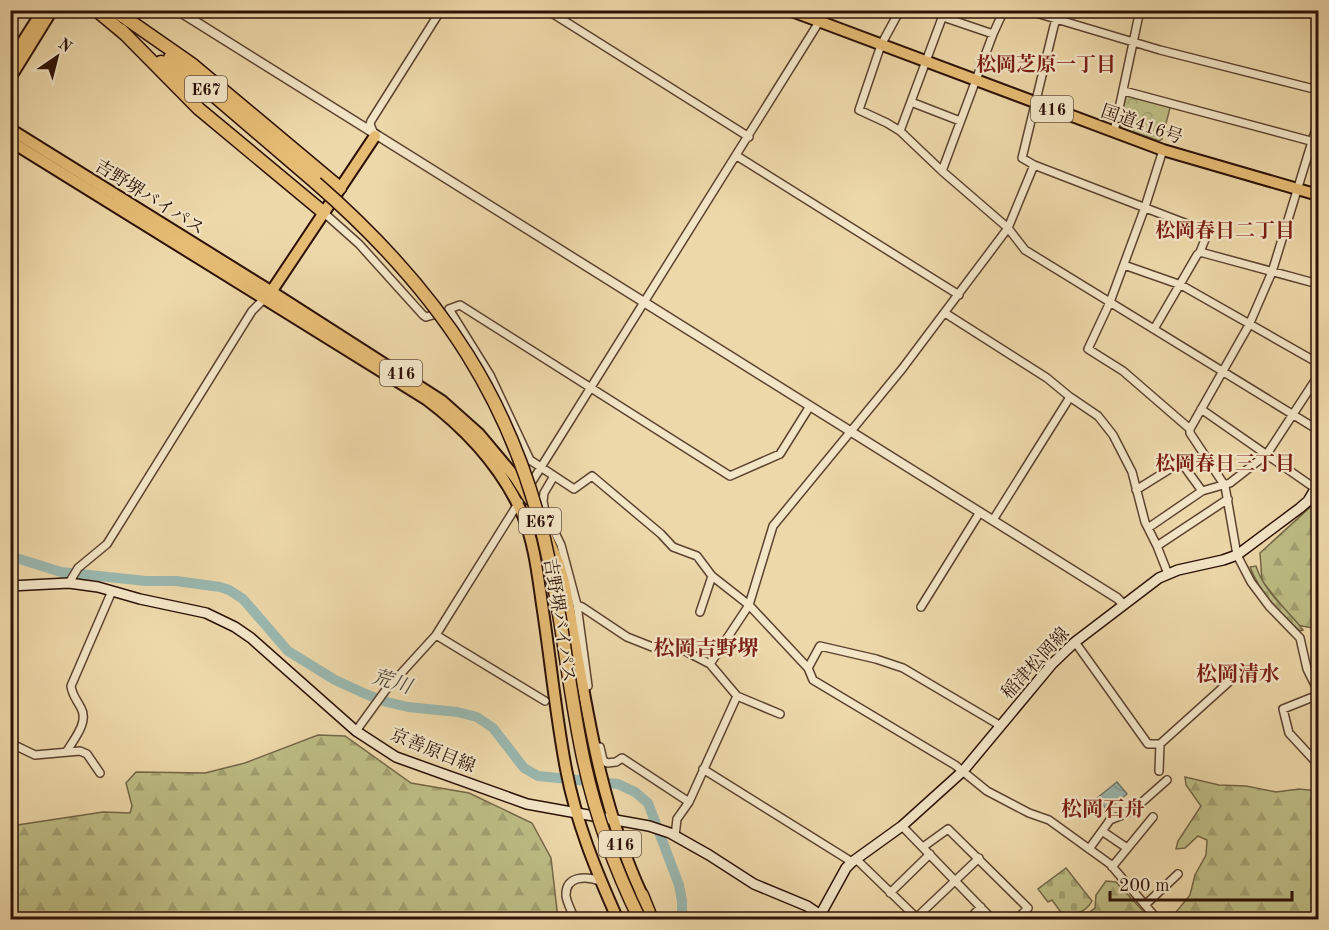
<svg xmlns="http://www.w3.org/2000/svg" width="1329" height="930" font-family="'Old Standard TT','Noto Serif JP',serif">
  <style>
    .forest { fill: url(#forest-firs); stroke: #746746; stroke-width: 1.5 }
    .cemetery { fill: url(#cemetery-stones); stroke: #746746; stroke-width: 1.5 }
    .park { fill: url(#park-crowns); stroke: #746746; stroke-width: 1.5 }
    .water { fill: url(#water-waves); stroke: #6e756c; stroke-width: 1.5 }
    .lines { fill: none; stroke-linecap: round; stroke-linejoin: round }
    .river { stroke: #9ab8b0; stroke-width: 10 }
    .minor-tunnel { stroke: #c6b089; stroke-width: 7; stroke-dasharray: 7 3.5; stroke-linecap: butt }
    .minor-casing { stroke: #5c4330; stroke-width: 10 }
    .tertiary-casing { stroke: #5c4330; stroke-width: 11 }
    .secondary-casing { stroke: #2c1107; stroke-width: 12 }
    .trunk-casing { stroke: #2c1107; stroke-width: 14 }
    .motorway-casing { stroke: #2c1107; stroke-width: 15 }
    .minor { stroke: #f3e6c7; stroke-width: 7 }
    .tertiary { stroke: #f3e6c7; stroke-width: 8 }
    .secondary { stroke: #f3e6c7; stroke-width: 9 }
    .trunk { stroke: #e6bc74; stroke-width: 10 }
    .motorway { stroke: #e6bc74; stroke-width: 12 }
    .rail { stroke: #2c1107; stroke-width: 1.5; stroke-dasharray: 10 10; stroke-linecap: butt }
    .motorway-bridge-casing { stroke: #2c1107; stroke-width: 15; stroke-linecap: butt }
    .motorway-bridge { stroke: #e6bc74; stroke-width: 12 }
    .labels { text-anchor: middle; stroke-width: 4.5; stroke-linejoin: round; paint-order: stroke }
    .shield { fill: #f3e6c7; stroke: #685141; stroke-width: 1.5 }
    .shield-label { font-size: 16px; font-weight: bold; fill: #2c1107 }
    .street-label { font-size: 18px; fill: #2c1107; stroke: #f3e6c7 }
    .neighbourhood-label { font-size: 20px; font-weight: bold; fill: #7a1f14; stroke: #f3e6c7 }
    .water-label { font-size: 20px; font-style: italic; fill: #524b42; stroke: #f3e6c7 }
    .quarter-label { font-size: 21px; font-weight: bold; fill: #7a1f14; stroke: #f3e6c7 }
  </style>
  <defs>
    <pattern id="forest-firs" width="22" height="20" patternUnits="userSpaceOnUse" patternTransform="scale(1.5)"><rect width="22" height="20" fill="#bdbd85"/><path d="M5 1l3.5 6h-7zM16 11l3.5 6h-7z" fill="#a3a171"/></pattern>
    <pattern id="cemetery-stones" width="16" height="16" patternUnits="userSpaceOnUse" patternTransform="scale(1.5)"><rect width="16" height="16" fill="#bdbd85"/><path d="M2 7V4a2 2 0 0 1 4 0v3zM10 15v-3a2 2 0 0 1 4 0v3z" fill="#a3a171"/></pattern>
    <pattern id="park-crowns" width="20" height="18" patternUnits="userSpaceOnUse" patternTransform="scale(1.5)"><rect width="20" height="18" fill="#bdbd85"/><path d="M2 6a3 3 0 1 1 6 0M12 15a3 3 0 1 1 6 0" fill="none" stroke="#a3a171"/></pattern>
    <pattern id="water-waves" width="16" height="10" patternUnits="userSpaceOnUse" patternTransform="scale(1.5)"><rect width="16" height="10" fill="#9ab8b0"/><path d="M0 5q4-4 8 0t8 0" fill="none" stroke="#859d96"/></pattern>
  </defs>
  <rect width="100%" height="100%" fill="#edd8a9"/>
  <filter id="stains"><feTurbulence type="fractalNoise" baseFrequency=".00333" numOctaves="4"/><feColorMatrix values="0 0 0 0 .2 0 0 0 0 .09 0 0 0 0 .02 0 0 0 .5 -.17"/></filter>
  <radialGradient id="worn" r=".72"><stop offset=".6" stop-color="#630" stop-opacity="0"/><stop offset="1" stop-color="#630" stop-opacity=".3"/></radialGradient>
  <path class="forest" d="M1318,500V548L1315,550L1318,557V629L1297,625L1262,581L1260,553Z
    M318,735L345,736L411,783L469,793L532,823L551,858L558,919H11V826L103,812L130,813L132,806L126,783L136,772L205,773L245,763Z
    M1185,777L1219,785L1246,786L1276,792L1299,789L1318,791V919H1173L1172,917L1190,895L1195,875L1206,855L1207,840L1198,836L1185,848L1176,849L1178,841L1201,806L1186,785Z
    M1106,881L1116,882L1143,911L1149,919H1045L1081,918L1095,908L1096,895Z"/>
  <path class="cemetery" d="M1256,566C1265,594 1287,608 1303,630L1300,631C1279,612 1260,593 1250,567Z
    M1066,868L1092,901C1087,911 1075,916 1063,915L1052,900L1048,902L1038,889Z"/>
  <path class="park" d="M1128,94L1168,105L1170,108L1162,139L1159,141L1122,128L1119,124L1126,96Z"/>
  <path class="water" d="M1117,782L1127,794L1107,810L1097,798Z"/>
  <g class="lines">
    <path class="river" d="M10,556L61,572L146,581H176L220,587L229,590L243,599L288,651L335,680L368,695L387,702L408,707L457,712L477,717L493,728L524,768L538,776L618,784L635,792L648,803L679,885L682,901V914L680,920"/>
    <path class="minor-tunnel" d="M545,701L573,696"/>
    <defs>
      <path id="minor" d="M547,10L749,137
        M900,10L881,45L859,110L887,123L900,131L942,171L1008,228L1025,250L1318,430
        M932,10L943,17L993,34
        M1026,10L1160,50L1318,90
        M1059,10L1054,26L1022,158L1034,165L1208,232L1200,252L1197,255L1154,329
        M1124,91L1318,143
        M911,102L960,121
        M900,131L945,10
        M1114,132L1140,10
        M374,134L370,124L371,121L441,10
        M1163,150L1145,207L1110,302L1088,349L1123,371L1190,429V433L1225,486L1237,555L1251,582L1269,606L1300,638L1307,669L1318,691
        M737,156L959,295
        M942,171L993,34L1004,10
        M323,212L359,244L423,315L426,317L433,315
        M1200,252L1318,284
        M1124,265L1181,285L1318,363
        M945,313L1047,378L1070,397L1098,416L1113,435L1132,472L1145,522L1157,546L1168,574
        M810,406L780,454L730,476L460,305L449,309L490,375L530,460L574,489L592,476L661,534L673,547L697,556L712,576L749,605L808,668L813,680L955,765L987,791L1029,813L1049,820L1110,864L1158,920
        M1201,409L1316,489
        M1190,429L1249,325L1272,272L1318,122
        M554,476L544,493L543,501L545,512L561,545L577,605L588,686
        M528,488L819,22
        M1136,490L1181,462L1202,491
        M993,520L1070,397
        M1148,528L1202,491L1230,483L1267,454L1318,376
        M1157,546L1228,499
        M69,583L78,568L107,544L252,311L265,298
        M577,605L582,607L627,637L665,652L683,650L710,664L737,696L780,714
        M921,607L980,512
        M700,612L712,576
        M436,635L545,701
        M1075,642L1148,744H1160L1230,681
        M710,664L749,605L773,526L902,369L1008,228L1034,165
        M808,668L820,646L876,659L903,668L1001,726
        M356,731L385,691L436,635L519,502
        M10,743L35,755L80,751L87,754L100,773
        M600,747L603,760L607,763L616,762L622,758L689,802
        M67,751C74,739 89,722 81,708C77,700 72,695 71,686L112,591
        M1314,760L1289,733L1283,709L1318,695
        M703,769L852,862
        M1159,771L1160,744
        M902,826L993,920
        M1102,831L1127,848
        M675,836L677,819L689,802L737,696
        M923,847L948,829L1028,908L1016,920
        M1089,849L1110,820L1132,811L1167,780
        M856,859L919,920
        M1112,867L1153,817
        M890,893L930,854
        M1145,905L1178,874
        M917,917L979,858
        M575,920C572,912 567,903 566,896C565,875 587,876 600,881
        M968,920L981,907"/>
      <path id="tertiary" d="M177,10C490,206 804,402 1117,598L1123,604"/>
      <path id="secondary" d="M10,586L69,583L98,587L140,599L206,613L235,627L251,638L356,731L396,757L527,804L649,826L670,833L709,855L754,884L807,906L828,920
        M818,919L846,868L852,862L902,826L963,771L1052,664L1075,642L1159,578L1178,570L1223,560L1237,555L1300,508L1308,501L1318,484"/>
      <path id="trunk" d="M789,10L1163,150L1318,195
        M10,62L43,10
        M10,78L52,10
        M10,129L272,292L442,401L479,434L515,477L529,499
        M10,141L426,399C466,429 501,467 522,513C535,544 538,578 543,611C551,664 556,717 566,769C576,822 596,871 618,920
        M269,295L375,136
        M544,529L558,562L564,582C585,691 595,793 642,895"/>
      <path id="motorway" d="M96,10L126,35
        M114,10L193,65L340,188
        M121,30L199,109L323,212
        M170,58L316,183
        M161,62L197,91
        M642,895L652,920"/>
    </defs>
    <use href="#minor" class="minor-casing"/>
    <use href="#tertiary" class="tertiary-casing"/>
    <use href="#secondary" class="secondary-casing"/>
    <use href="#trunk" class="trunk-casing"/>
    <use href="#motorway" class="motorway-casing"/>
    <use href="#minor" class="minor"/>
    <use href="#tertiary" class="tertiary"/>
    <use href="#secondary" class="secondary"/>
    <use href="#trunk" class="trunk"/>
    <use href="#motorway" class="motorway"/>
    <path class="rail" d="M1311,10L1318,13"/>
    <defs>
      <path id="motorway-bridge" d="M316,183C441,292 518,405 551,570C564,633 570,698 584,762C596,817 615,869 640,920"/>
    </defs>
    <use href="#motorway-bridge" class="motorway-bridge-casing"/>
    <use href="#motorway-bridge" class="motorway-bridge"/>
  </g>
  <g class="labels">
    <g class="shield">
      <rect x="185" y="76" width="42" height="26" rx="4.5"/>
      <rect x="1031" y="96" width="42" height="26" rx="4.5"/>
      <rect x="380" y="360" width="42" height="26" rx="4.5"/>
      <rect x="519" y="508" width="42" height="26" rx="4.5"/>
      <rect x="599" y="831" width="42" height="26" rx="4.5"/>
    </g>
    <g class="shield-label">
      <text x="206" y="95">E67</text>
      <text x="1052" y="115">416</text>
      <text x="401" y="379">416</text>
      <text x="540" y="527">E67</text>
      <text x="620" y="850">416</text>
    </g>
    <g class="street-label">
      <text transform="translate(1142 124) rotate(19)" y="6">国道416号</text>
      <text transform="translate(150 197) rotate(32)" y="6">吉野堺バイパス</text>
      <text transform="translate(560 620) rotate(81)" y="6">吉野堺バイパス</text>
      <text transform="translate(1035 663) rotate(-47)" y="6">稲津松岡線</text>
      <text transform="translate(433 750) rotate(22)" y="6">京善原目線</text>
    </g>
    <g class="neighbourhood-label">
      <text x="1046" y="71">松岡芝原一丁目</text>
      <text x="1225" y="237">松岡春日二丁目</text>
      <text x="1225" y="470">松岡春日三丁目</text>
    </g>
    <g class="water-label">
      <text transform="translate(392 681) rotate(17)" y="7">荒川</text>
    </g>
    <g class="quarter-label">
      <text x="706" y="655">松岡吉野堺</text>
      <text x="1238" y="681">松岡清水</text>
      <text x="1103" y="816">松岡石舟</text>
    </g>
  </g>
  <rect width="1329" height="930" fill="none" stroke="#edd8a9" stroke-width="36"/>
  <rect x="12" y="12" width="1305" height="906" fill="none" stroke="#2c1107" stroke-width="3"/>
  <rect x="18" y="18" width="1293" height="894" fill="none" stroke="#2c1107" stroke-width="1.5"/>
  <g transform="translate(57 57) rotate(35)" stroke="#f3e6c7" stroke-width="4.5" paint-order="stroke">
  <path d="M0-4.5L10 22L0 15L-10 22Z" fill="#2c1107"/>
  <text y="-9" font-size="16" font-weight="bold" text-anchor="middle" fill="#2c1107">N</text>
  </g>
  <path d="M1110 891v9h182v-9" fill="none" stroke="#2c1107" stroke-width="3"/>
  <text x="1119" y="891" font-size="18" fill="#2c1107" stroke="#f3e6c7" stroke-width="4.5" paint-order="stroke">200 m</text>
  <rect width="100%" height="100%" filter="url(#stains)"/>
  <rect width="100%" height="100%" fill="url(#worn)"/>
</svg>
